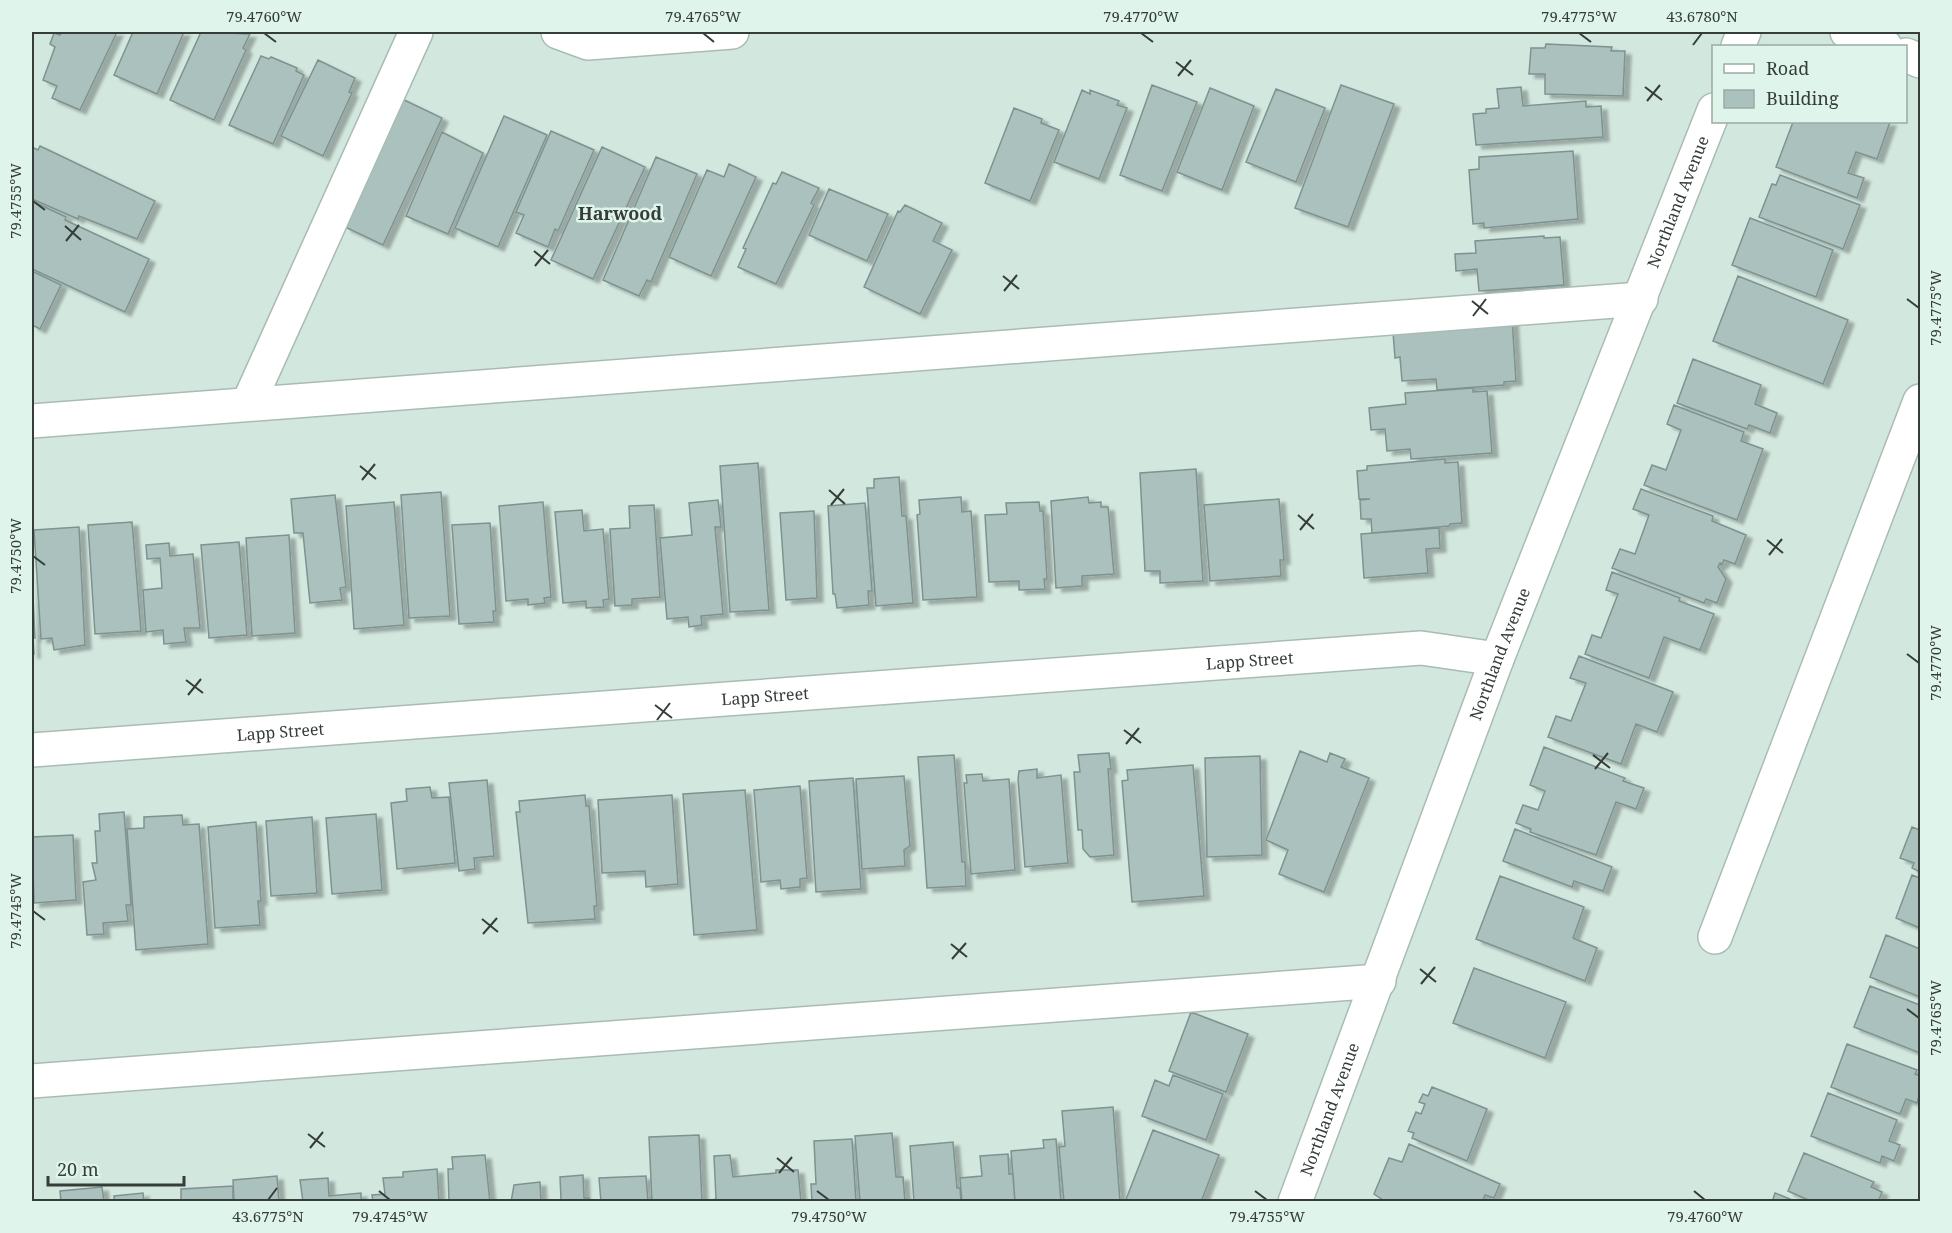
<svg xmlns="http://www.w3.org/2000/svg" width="1952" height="1233" font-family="'Noto Serif',serif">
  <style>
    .building { fill: #abc1be; stroke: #7e9390; stroke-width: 1.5; filter: url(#shadow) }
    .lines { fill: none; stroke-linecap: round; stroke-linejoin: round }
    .minor-casing { stroke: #a9bcb4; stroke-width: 36 }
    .minor { stroke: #fff; stroke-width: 33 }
    .ticks { fill: none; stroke: #353d39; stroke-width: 2 }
    .labels { text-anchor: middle; stroke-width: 5; stroke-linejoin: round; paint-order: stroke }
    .street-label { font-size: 16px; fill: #353d39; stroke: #dff4eb }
    .neighbourhood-label { font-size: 18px; font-weight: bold; fill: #353d39; stroke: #dff4eb }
    .neatline { fill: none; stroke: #353d39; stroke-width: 2 }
    .ticks-label { font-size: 15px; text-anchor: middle; fill: #353d39 }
  </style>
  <defs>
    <filter id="shadow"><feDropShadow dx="6" dy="4" stdDeviation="1.5" flood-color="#0004"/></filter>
  </defs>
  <rect width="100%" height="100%" fill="#d2e7de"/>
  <path class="building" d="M62,32H117L80,110L52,98L57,86L43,80L55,47L50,44L54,33L60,35Z
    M133,32H184L157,94L114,75Z
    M201,32L250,34L243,48L246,50L214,120L170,100Z
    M1546,44L1612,47L1611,51H1625L1623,96L1545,94V74H1529L1531,48H1545Z
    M261,56L269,59L271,57L297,68L296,71L304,75L273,144L229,125Z
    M318,60L355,78L349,92L352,93L323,156L281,136Z
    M1152,85L1197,102L1162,191L1120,175Z
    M1341,85L1394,104L1348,227L1295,208Z
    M1521,87L1523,106L1586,101V107L1601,106L1603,137L1476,145L1473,114L1486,113V109L1499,108L1497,89Z
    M1210,88L1254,106L1222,190L1177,172Z
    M1276,89L1325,108L1296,182L1246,162Z
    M1082,90L1090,94V90L1119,101L1117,105L1127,108L1099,179L1054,162Z
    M400,98L442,118L383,245L345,227L351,217L346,214Z
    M1014,108L1042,119L1041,123L1059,130L1030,201L985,183Z
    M504,116L547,135L498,247L455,228Z
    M1793,122H1890L1877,159L1856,152L1848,173L1864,178L1857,198L1776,167Z
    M551,131L594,150L558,231L555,229L548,247L516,233L524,215L516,212Z
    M442,132L483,153L448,234L406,216Z
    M40,146L155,201L137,239L79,216L78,219L32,199V147L38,150Z
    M602,147L645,167L593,279L551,260Z
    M1573,151L1578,219L1484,228V223L1473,224L1469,170L1479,169V157Z
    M656,157L697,174L651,282L647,280L639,296L603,280Z
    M729,164L756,177L711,276L669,257L707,170L724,177Z
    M782,172L819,188L811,203L814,205L776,284L738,267L746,249L743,248L773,183L776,184Z
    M1780,175L1860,205L1843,249L1759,217L1772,184L1776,185Z
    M829,189L888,214L867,261L809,235Z
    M32,201L66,217L65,220L149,259L125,312L32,269Z
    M905,205L942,223L933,241L952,250L920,314L864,287L898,211L900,212Z
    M1750,218L1833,250L1816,297L1732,265Z
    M1544,236V238L1560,237L1564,285L1479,291L1477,269L1456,271L1455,254L1476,253L1475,241Z
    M32,271L61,285L40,329L32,325Z
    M1738,276L1848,320L1823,384L1713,341Z
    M1512,318L1516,381L1504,382V385L1437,390L1436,379L1402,381L1400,357L1395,358L1393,332L1419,325V332L1432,331Z
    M1693,359L1761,385L1755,404L1777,413L1770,433L1749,425L1747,429L1677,403Z
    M1473,388V392L1487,391L1492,453L1411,459L1410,449L1387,451L1385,429L1371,430L1369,408L1406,404L1405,393Z
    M1674,405L1744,432L1741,441L1763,449L1737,520L1644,485L1652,465L1666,470L1681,430L1667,424Z
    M1445,459V463L1458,462L1462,523L1450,524L1449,526L1372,533L1371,519H1361L1360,500L1370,499H1359L1357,471L1367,470V466Z
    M758,463L769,610L730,612L720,466Z
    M1196,469L1203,581L1160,583V571H1145L1140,473Z
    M899,477L902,516H906L913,603L876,606L867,488H874V479Z
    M1641,489L1713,516L1712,521L1746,535L1735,564L1724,560L1722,564L1720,563L1718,567L1726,579L1717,603L1706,599L1704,603L1612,568L1620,549L1635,554L1649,515L1633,509Z
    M441,492L450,616L409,618L401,495Z
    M335,495L346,587L340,588L342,600L310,603L303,533H294L291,499Z
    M961,497L962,512L971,511L977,597L923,600L917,515L920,514L919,500Z
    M1088,497L1089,503L1101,502V507H1108L1114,574L1082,576V586L1056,588L1051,501Z
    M1279,499L1284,560H1280L1281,576L1210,581L1204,505Z
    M718,500L721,527H715L723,614L701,616L702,625L689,627L688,617L667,619L660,538L692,535L689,503Z
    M394,502L404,625L354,629L346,506Z
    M543,502L551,597L544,598L545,603L528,605V599L506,601L499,506Z
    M1039,502L1040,511H1043L1047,579H1044L1045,589L1019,590V581L989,582L985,515L1007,514L1006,503Z
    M865,503L872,591H868L869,605L837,608L835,594H833L828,506Z
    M654,505L660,597L632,599V605L615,606L610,529L630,528L629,506Z
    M582,510L584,531L603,529L609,599L603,600L604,607L586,608V601L563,603L555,512Z
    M814,511L817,598L786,600L780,513Z
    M132,522L141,631L95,634L88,525Z
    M490,523L496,611H493L494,622L459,624L452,525Z
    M79,527L85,645L54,650L52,638L41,639L34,530Z
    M1439,528L1440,548L1426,549L1428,573L1364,578L1361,534Z
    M289,535L295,633L252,636L246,538Z
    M239,542L247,635L209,638L201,545Z
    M169,543L170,556L193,554L200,628H184L186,642L164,644L163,630L146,632L143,590L162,588L160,558L147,559L146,545Z
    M1612,572L1680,598L1679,601L1714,614L1700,650L1664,637L1649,678L1585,654L1592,635L1601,638L1618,594L1606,590Z
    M32,576L35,638H33L34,654H32Z
    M1579,656L1673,692L1657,732L1636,724L1621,764L1548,737L1556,716L1571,721L1586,683L1570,678Z
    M1544,747L1625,778L1623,781L1644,788L1636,809L1616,802L1596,855L1530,832L1531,829L1516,823L1523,805L1538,810L1545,791L1530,785Z
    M1300,751L1327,762L1330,753L1345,759L1341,767L1369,778L1324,892L1279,874L1288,850L1266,840Z
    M1109,753L1111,769H1108L1114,855L1090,857L1083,849L1082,830H1078L1074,772H1080L1078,755Z
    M954,755L962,862H965L966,886L927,888L918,757Z
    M1260,756L1262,855L1207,857L1205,758Z
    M1193,765L1204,896L1132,902L1122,781L1128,780L1127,770Z
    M1037,769V778L1061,775L1068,863L1025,867L1018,779L1019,771Z
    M982,774L983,781L1009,779L1015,870L971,874L964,783H967L966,775Z
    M904,776L910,846L904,850L905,866L862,869L856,779Z
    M853,778L861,889L816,892L809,781Z
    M487,780L494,856L474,858L475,869L459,871L449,783Z
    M800,786L807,878L800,879V887L781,889L780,880L761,882L754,790Z
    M430,787L432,798L449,797L455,863L397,869L391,803L407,801L406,789Z
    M745,790L757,930L694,935L683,794Z
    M585,795L586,806H589L597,906H594L595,919L528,923L516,812H520L519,801Z
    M672,795L678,884L646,887L645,871L602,873L598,800Z
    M124,812L131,905H126L128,921L103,923L104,934L87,935L83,882L96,880L92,863H97L95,831H100L99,814Z
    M376,814L382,890L332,894L326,818Z
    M182,815L183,825L199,824L208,944L136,950L127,829L144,828V817Z
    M312,817L317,893L271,896L266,821Z
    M256,822L261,901H258L260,925L215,928L208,827Z
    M1912,827L1920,830V872L1912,868L1914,863L1900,858Z
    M1515,829L1612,867L1603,891L1574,881L1572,887L1503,861Z
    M73,835L76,900L34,903L32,837Z
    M1912,875L1920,878V928L1896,918Z
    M1500,876L1584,907L1573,938L1597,948L1585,981L1476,939Z
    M1886,935L1920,949V997L1870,977Z
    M1474,968L1566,1002L1545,1058L1453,1023Z
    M1870,986L1920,1005V1053L1854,1027Z
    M1191,1012L1248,1034L1226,1092L1169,1071Z
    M1847,1044L1917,1070L1915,1074L1920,1076V1093L1917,1103L1906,1099L1900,1114L1831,1087Z
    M1173,1075L1223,1094L1206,1140L1142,1116L1155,1080L1169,1086Z
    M1432,1087L1487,1109L1467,1161L1412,1138L1414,1133L1408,1131L1416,1112L1421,1114L1425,1104L1419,1102L1423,1094L1428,1096Z
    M1828,1093L1897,1120L1889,1141L1900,1145L1894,1161L1882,1156L1880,1163L1811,1136Z
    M1113,1107L1120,1202H1064L1059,1147L1065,1146L1062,1111Z
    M1153,1130L1219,1155L1201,1202H1125Z
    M892,1133L896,1177H903L905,1202H860L855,1136Z
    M699,1135L702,1202H652L649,1137Z
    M852,1139L856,1202H812L811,1184H816L814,1141Z
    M1056,1139L1061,1202H1015L1011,1151L1044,1148L1043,1140Z
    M953,1142L957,1188H960L961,1202H914L910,1146Z
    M1409,1144L1500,1184L1494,1198L1485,1195L1482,1202H1386L1374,1194L1389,1158L1402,1162Z
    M1804,1153L1874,1182L1871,1187L1882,1192L1878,1202H1813L1788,1191Z
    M1008,1154L1009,1174H1013L1015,1202H962L960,1178L982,1176L980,1156Z
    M485,1155L490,1202H449L448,1169H453L452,1157Z
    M730,1155L733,1177L776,1173V1170H798L801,1202H706L716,1199L714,1156Z
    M437,1169L439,1202H373L372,1195L385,1194L383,1178L403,1177V1172Z
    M583,1175L584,1198H589L590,1202H545L561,1200L560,1177Z
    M277,1176L279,1202H234L233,1180Z
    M646,1176L648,1202H601L599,1178Z
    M328,1178L329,1196L361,1193V1202H303L300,1180Z
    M540,1182L541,1202H511L514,1185Z
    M233,1186V1202H181V1189Z
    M102,1187L104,1202H61L60,1191Z
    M143,1193L144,1202H114V1196Z
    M1775,1193L1797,1202H1772Z"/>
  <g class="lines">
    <defs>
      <g id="minor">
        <path d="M558,32L588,43L732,32"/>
        <path d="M1847,32L1885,46"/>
        <path d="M1738,46L1744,32"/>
        <path d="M1906,55L1920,61"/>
        <path d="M248,404L416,32"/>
        <path d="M32,421L1641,299"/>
        <path id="s1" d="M32,750L1421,648L1497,659"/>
        <path d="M1715,937L1920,401"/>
        <path d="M32,1081L1379,981"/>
        <path id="s2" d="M1295,1202L1497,659L1714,110"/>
      </g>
    </defs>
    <use href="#minor" class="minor-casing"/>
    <use href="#minor" class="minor"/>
  </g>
  <path class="ticks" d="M264,33L276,42M703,33L714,42M1141,33L1153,42M1579,33L1591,42M1693,45L1702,33M1176,62L1193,75M1178,76L1191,60M1645,87L1662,100M1647,101L1660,85M33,201L45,210M65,226L81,240M66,241L79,225M534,251L550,264M535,266L548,250M1003,276L1019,289M1004,291L1017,275M1907,299L1919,308M1472,301L1488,314M1473,316L1486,299M360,466L376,479M362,480L375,464M829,490L845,504M831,505L844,489M1298,515L1314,529M1300,530L1313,514M1767,540L1783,553M1769,555L1782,539M33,556L45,565M1907,654L1919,663M186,680L203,693M188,695L201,679M655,705L672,718M657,720L670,703M1124,730L1141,743M1126,744L1139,728M1593,755L1610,768M1595,769L1608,753M33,911L45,920M482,919L498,932M483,934L497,918M951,944L967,957M952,959L966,943M1420,969L1436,982M1421,984L1435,967M1907,1009L1919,1018M308,1134L325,1147M310,1148L323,1132M777,1158L794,1172M779,1173L792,1157M379,1191L390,1200M817,1191L829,1200M1255,1191L1267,1200M1694,1191L1705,1200M268,1200L277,1188"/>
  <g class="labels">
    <g class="street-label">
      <text dy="6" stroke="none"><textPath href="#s2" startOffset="1071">Northland Avenue</textPath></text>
      <text dy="6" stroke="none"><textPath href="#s2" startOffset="585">Northland Avenue</textPath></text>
      <text dy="6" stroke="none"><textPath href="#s1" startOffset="1221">Lapp Street</textPath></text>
      <text dy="6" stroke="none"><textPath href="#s1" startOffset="735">Lapp Street</textPath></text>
      <text dy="6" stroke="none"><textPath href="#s1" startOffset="249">Lapp Street</textPath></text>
      <text dy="6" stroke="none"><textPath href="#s2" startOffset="99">Northland Avenue</textPath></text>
    </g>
    <g class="neighbourhood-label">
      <text x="620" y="220">Harwood</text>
    </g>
  </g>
  <rect width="1952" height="1233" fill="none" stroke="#dff4eb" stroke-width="66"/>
  <rect x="1712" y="45" width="195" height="78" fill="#dff4eb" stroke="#9baba4" stroke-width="1.5"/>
  <rect x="1724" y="64" width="30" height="9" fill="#ffffff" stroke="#9baba4" stroke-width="1.5"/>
  <text x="1766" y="75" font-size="18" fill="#353d39">Road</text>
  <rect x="1724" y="90" width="30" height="18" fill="#abc1be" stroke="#9baba4" stroke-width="1.5"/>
  <text x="1766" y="105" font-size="18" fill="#353d39">Building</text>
  <path d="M48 1176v9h136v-9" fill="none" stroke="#353d39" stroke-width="3"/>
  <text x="57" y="1176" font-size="18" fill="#353d39" stroke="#dff4eb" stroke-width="4.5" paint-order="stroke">20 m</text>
  <rect x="33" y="33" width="1886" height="1167" class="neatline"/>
  <g class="ticks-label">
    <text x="264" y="22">79.4760°W</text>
    <text x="703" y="22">79.4765°W</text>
    <text x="1141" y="22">79.4770°W</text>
    <text x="1579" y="22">79.4775°W</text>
    <text x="1702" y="22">43.6780°N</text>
    <text transform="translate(16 201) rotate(-90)" y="5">79.4755°W</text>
    <text transform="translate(1936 308) rotate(-90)" y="5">79.4775°W</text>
    <text transform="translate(16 556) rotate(-90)" y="5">79.4750°W</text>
    <text transform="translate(1936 663) rotate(-90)" y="5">79.4770°W</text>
    <text transform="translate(16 911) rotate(-90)" y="5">79.4745°W</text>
    <text transform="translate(1936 1018) rotate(-90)" y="5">79.4765°W</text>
    <text x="268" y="1222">43.6775°N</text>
    <text x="390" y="1222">79.4745°W</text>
    <text x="829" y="1222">79.4750°W</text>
    <text x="1267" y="1222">79.4755°W</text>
    <text x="1705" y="1222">79.4760°W</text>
  </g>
</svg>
